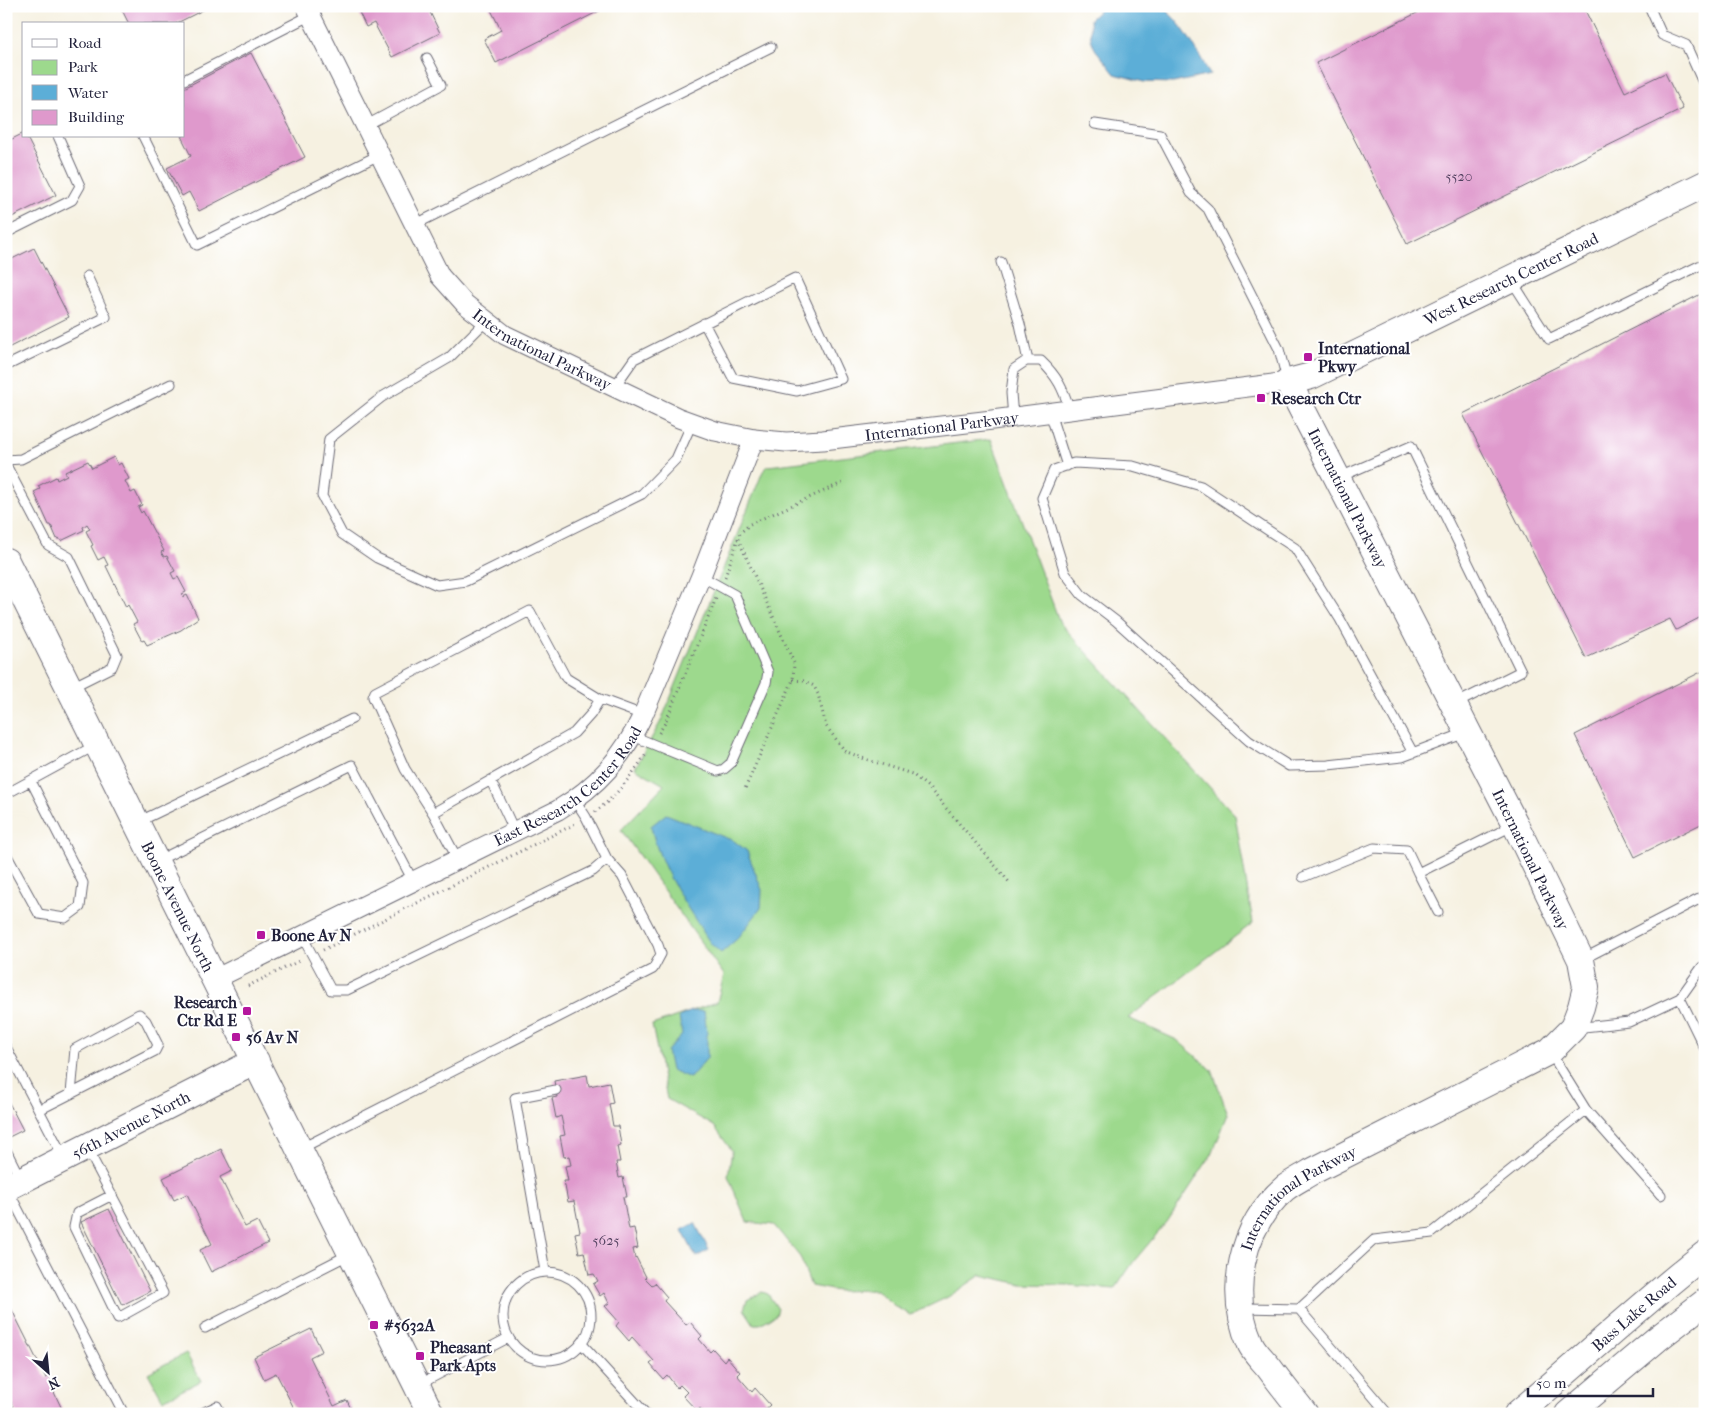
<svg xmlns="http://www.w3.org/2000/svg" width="1711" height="1420" font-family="'IM FELL French Canon',serif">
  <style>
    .green { fill: #9dd98d; stroke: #607e64 }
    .water { fill: #5caed7; stroke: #3f6889 }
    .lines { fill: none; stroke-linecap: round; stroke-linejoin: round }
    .stream { stroke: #5caed7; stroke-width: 5 }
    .building { fill: #df99cc }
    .lane-casing { stroke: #6c6a75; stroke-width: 11 }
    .street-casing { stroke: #6c6a75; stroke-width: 21 }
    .secondary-casing { stroke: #6c6a75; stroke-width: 28 }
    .path { stroke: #6c6a75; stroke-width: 3; stroke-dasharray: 1 4; stroke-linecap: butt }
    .lane { stroke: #fff; stroke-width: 9 }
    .street { stroke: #fff; stroke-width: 19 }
    .secondary { stroke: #fff; stroke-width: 26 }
    .poi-dot { fill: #b5179e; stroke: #fff; stroke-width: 2 }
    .labels { text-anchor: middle; stroke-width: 4; stroke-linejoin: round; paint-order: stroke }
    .number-label { font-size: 14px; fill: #51405f }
    .street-label { font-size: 16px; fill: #22223b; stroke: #fff }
    .poi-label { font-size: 16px; font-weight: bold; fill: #22223b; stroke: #fff; text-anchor: start }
  </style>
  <rect width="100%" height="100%" fill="#fff"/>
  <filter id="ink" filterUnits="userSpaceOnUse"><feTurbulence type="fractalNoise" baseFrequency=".02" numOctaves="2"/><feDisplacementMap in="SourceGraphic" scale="10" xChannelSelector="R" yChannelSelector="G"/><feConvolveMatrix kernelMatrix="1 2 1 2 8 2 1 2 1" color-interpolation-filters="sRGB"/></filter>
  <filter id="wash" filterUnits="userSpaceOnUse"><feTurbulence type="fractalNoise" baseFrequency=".0096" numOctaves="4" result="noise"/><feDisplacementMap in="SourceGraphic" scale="20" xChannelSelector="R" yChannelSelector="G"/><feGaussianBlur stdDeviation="1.12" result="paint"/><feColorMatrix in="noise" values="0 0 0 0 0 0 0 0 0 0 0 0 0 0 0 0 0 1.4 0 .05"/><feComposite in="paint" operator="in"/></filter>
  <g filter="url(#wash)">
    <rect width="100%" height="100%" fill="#f6f1e1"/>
    <path class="green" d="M991,439L1060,623L1235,815L1253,923L1128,1018L1177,1040L1212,1070L1228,1114L1212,1154L1167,1222L1134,1261L1115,1289L1068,1285L1022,1284L981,1275L948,1297L910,1315L896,1307L876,1290L838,1291L811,1286L800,1257L774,1225L747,1222L728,1176L732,1151L714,1126L667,1099L652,1025L717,1002L724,975L621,830L664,785L635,768L661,721L763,471L768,466Z
      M762,1292L768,1294L778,1309L776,1315L760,1324H754L744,1309L747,1300Z
      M186,1353L201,1381L163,1400L148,1373Z"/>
    <path class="water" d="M1104,6H1160C1180,18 1199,54 1210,75L1173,83L1144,82L1115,74L1095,49L1091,39L1090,19Z
      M666,814L734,841L747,851L762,890L761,908L738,938L721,953L711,944C687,906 660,870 651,826Z
      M691,1011H704L707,1032V1058L690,1078L671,1070L667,1051L682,1035L679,1017Z
      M695,1223L709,1250L696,1257L682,1230Z"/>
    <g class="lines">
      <path class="stream" d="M935,6L937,8"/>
    </g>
    <g id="blocks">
      <path class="building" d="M120,6H211L175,24H129Z
        M356,6H427L440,33L392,57L374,23L366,27Z
        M489,6H609L496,63L484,39L501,30Z
        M1431,6H1583L1625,92L1665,73L1683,109L1407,244L1316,63Z
        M251,53L305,157L199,211L189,192L182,196L167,168L191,156L181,136H184V88Z
        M24,133V136H26L56,195L6,220V142Z
        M34,248L69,317L6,349V262Z
        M1705,292V615L1676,630L1670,619L1586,658L1463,414Z
        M114,457L118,465L121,463L129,479L125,481L131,493L135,491L142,505L138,507L141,513L143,511L164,551L161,552L164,557L167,556L175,571L171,573L174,579L178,577L186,592L182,594L183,597L187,595L198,618L181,630L147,645L144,640L142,641L133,624L137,622L128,605L126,607L106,566L108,565L104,557L98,560L91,546L93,545L86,531L90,529L87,524L83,527L84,530L61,541L59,538L57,539L51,525H49L34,492L40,489L38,486L56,477L57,480L67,475L65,472L88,461L92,468Z
        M1705,670V822L1635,857L1575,735Z
        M587,1075L589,1086L609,1082L613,1103L609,1104L613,1126H618L621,1145L617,1146L620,1162H616L619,1178L623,1177L627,1197H623L629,1229L634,1228L638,1248L633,1249L635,1258L636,1257L646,1277L645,1278L652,1285L655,1283L667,1297L664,1301L686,1325L690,1322L702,1336L699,1339L710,1352L713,1349L724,1361L727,1357L740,1372L737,1375L752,1392L755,1388L770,1405L760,1414H705L700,1408L697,1411L683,1396L687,1392L680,1385L677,1388L667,1375L663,1379L650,1364L654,1361L632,1337L629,1341L616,1326L619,1322L605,1306L609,1303L604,1293L600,1296L593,1284L598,1281L594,1274L589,1275L584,1252L579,1253L575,1233L580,1232L574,1201L568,1202L564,1181H568L565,1166L571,1165L569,1156L564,1157L560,1136L565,1135L561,1116L556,1118L552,1098L557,1097L554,1081Z
        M6,1097L23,1130L9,1137L6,1131Z
        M221,1149L232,1171L220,1177L245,1227L257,1221L268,1243L211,1272L200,1250L212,1244L187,1194L174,1200L163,1178Z
        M109,1209L150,1291L122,1305L81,1222Z
        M6,1298L46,1378L50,1376L55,1386L52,1388L62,1409L52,1414H17L6,1392Z
        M311,1329L322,1351L310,1357L334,1406L347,1400L353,1414H297L276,1373L264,1379L254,1357Z"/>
    </g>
  </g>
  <g filter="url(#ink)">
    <use href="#blocks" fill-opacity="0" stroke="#6c6a75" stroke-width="1"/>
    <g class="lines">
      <defs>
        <path id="lane" d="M1649,6L1662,35L1686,45L1705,87
          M184,80L311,15
          M1095,124L1160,134L1191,193L1208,209L1279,349L1287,380
          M365,126L441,85L427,58
          M143,136L197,245L379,155
          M414,225L771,47
          M6,233L72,200L80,186L58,136
          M1001,262L1020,324L1028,361
          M1512,281L1549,339L1705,263
          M486,321L449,358L382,397L329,439L322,496L342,534L377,558L437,585L466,581L642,494L676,459L692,423
          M6,366L106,317L87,276
          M615,386L634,359L795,278L841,379L797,391L733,378L704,323
          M1050,413L1067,466
          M1013,418L1011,393L1014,369L1026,361H1041C1058,377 1063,389 1070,410
          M6,460L21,459L171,384
          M6,465L48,545L69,557L117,655L112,667L70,688
          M1340,477L1411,446L1521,671L1455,704
          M633,736L718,771L724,769L731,763L766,683L768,672L735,595L701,576
          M1413,753L1340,619L1295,548L1201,486L1133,466L1074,463L1054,470L1042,498L1065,573L1082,595L1116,621L1249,741L1289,766L1328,765L1402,757L1465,733
          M491,781L515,832
          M6,794L96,745
          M433,813L405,769L373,697L375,692L530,611L566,678L600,699
          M138,822L352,719
          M6,854L39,914L65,918L80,907L83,883L31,781
          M158,858L167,856L352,765L413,881
          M458,860L433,813L574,733L591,714L600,699L643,715
          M1418,873L1438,912
          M1303,877L1374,848L1407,850L1418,873L1512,826
          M302,936L331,990H347L593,871L607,859L586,817L575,800
          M1583,959L1705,896
          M1680,998L1705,1049
          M1575,1028L1629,1022L1680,998L1702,967L1705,965
          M6,1047L63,1156
          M39,1110L155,1051L158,1045L146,1021L139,1014L75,1049L71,1094
          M1586,1110L1661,1195
          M300,1149L653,969L661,954L658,945L622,876L607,859
          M6,1150L20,1178
          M88,1150L163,1293L118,1318L74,1227L77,1213L112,1195
          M8,1190L124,1414
          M545,1271L515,1098L556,1090
          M503 1316a44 44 0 1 1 88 0a44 44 0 1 1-88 0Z
          M1243,1308L1299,1309L1388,1414
          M1299,1309L1374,1240L1432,1233L1586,1110L1550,1052
          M205,1328L350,1254
          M582,1344L646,1414
          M420,1384L508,1338
          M200,1414L217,1406L221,1414"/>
        <g id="street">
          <path id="s1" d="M306,6L440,276L465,304L505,335L679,418L715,431L754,439L786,442L823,440L992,420L1288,382"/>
          <path id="s2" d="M215,979L558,810C598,786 623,757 643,715L701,576L754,439"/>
        </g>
        <g id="secondary">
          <path id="s3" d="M6,561L431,1414"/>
          <path id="s4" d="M6,1188L256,1061"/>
          <path id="s5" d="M1305,1414C1293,1399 1281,1384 1270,1369C1264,1361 1255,1353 1251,1345C1227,1292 1241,1226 1285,1188C1293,1182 1303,1177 1311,1172L1550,1051L1573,1028L1581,1007L1586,987L1581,960L1515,824L1288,382L1311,376L1705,184"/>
          <path id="s6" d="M1517,1414C1581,1361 1640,1305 1705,1254"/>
          <path d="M1568,1414L1657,1339L1705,1302"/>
        </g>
      </defs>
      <use href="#lane" class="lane-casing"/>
      <use href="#street" class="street-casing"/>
      <use href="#secondary" class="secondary-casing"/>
      <path class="path" d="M738,539L794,663L793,680L744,791
        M725,577L740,533L750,524L842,483
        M793,680L805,681L814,686L818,694L826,726L845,751L862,758L912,774L928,787L1010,883
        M659,733L665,723L717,596
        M595,812C616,797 632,775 646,754
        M323,950L577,823
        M248,986L301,960"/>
      <use href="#lane" class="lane"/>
      <use href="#street" class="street"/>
      <use href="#secondary" class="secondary"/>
    </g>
  </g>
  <g class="poi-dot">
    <rect x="1303" y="352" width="10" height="10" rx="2.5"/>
    <rect x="1256" y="393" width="10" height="10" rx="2.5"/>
    <rect x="256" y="930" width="10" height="10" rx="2.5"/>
    <rect x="242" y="1006" width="10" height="10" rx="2.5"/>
    <rect x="231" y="1032" width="10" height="10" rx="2.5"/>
    <rect x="369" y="1320" width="10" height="10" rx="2.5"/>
    <rect x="415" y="1351" width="10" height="10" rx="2.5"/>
  </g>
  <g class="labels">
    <g class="number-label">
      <text x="1459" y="181">5520</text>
      <text x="606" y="1245">5625</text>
    </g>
    <g class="street-label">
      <text dy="6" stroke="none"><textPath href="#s5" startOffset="1555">West Research Center Road</textPath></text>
      <text dy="6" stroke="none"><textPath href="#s1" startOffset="429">International Parkway</textPath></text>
      <text dy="6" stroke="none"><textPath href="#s1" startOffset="849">International Parkway</textPath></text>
      <text transform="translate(1348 498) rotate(63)" y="6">International Parkway</text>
      <text dy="6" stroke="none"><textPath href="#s2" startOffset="405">East Research Center Road</textPath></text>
      <text transform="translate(1531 859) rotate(64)" y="6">International Parkway</text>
      <text dy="6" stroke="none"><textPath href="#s3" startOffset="386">Boone Avenue North</textPath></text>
      <text dy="6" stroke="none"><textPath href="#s4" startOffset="140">56th Avenue North</textPath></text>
      <text dy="6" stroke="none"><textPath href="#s5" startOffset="262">International Parkway</textPath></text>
      <text dy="6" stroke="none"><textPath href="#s6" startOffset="154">Bass Lake Road</textPath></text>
    </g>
    <g class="poi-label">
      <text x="1318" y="354">International<tspan x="1318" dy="18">Pkwy</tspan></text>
      <text x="1271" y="404">Research Ctr</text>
      <text x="271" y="941">Boone Av N</text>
      <text x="237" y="1008" text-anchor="end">Research<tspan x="237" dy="18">Ctr Rd E</tspan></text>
      <text x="246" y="1043">56 Av N</text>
      <text x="384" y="1331">#5632A</text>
      <text x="430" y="1353">Pheasant<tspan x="430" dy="18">Park Apts</tspan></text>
    </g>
  </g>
  <rect width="1711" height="1420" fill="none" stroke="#fff" stroke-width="25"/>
  <rect x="22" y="22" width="162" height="115" fill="#ffffff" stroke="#a7a7b1"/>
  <rect x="32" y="39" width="25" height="8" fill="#ffffff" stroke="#a7a7b1"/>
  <text x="68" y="48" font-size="15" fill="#22223b">Road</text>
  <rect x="32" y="60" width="25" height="15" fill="#9dd98d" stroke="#a7a7b1"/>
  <text x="68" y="72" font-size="15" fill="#22223b">Park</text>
  <rect x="32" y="85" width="25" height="15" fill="#5caed7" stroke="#a7a7b1"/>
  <text x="68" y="98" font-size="15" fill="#22223b">Water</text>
  <rect x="32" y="110" width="25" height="15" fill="#df99cc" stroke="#a7a7b1"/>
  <text x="68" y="122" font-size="15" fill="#22223b">Building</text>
  <g transform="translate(48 1372) rotate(153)" stroke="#ffffff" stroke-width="4" paint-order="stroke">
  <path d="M0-4L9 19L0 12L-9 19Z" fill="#22223b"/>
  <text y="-8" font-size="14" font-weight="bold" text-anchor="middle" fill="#22223b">N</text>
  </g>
  <path d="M1528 1388v8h125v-8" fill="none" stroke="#22223b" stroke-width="2.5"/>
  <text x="1536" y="1388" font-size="15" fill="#22223b" stroke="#ffffff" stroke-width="4" paint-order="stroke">50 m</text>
</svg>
